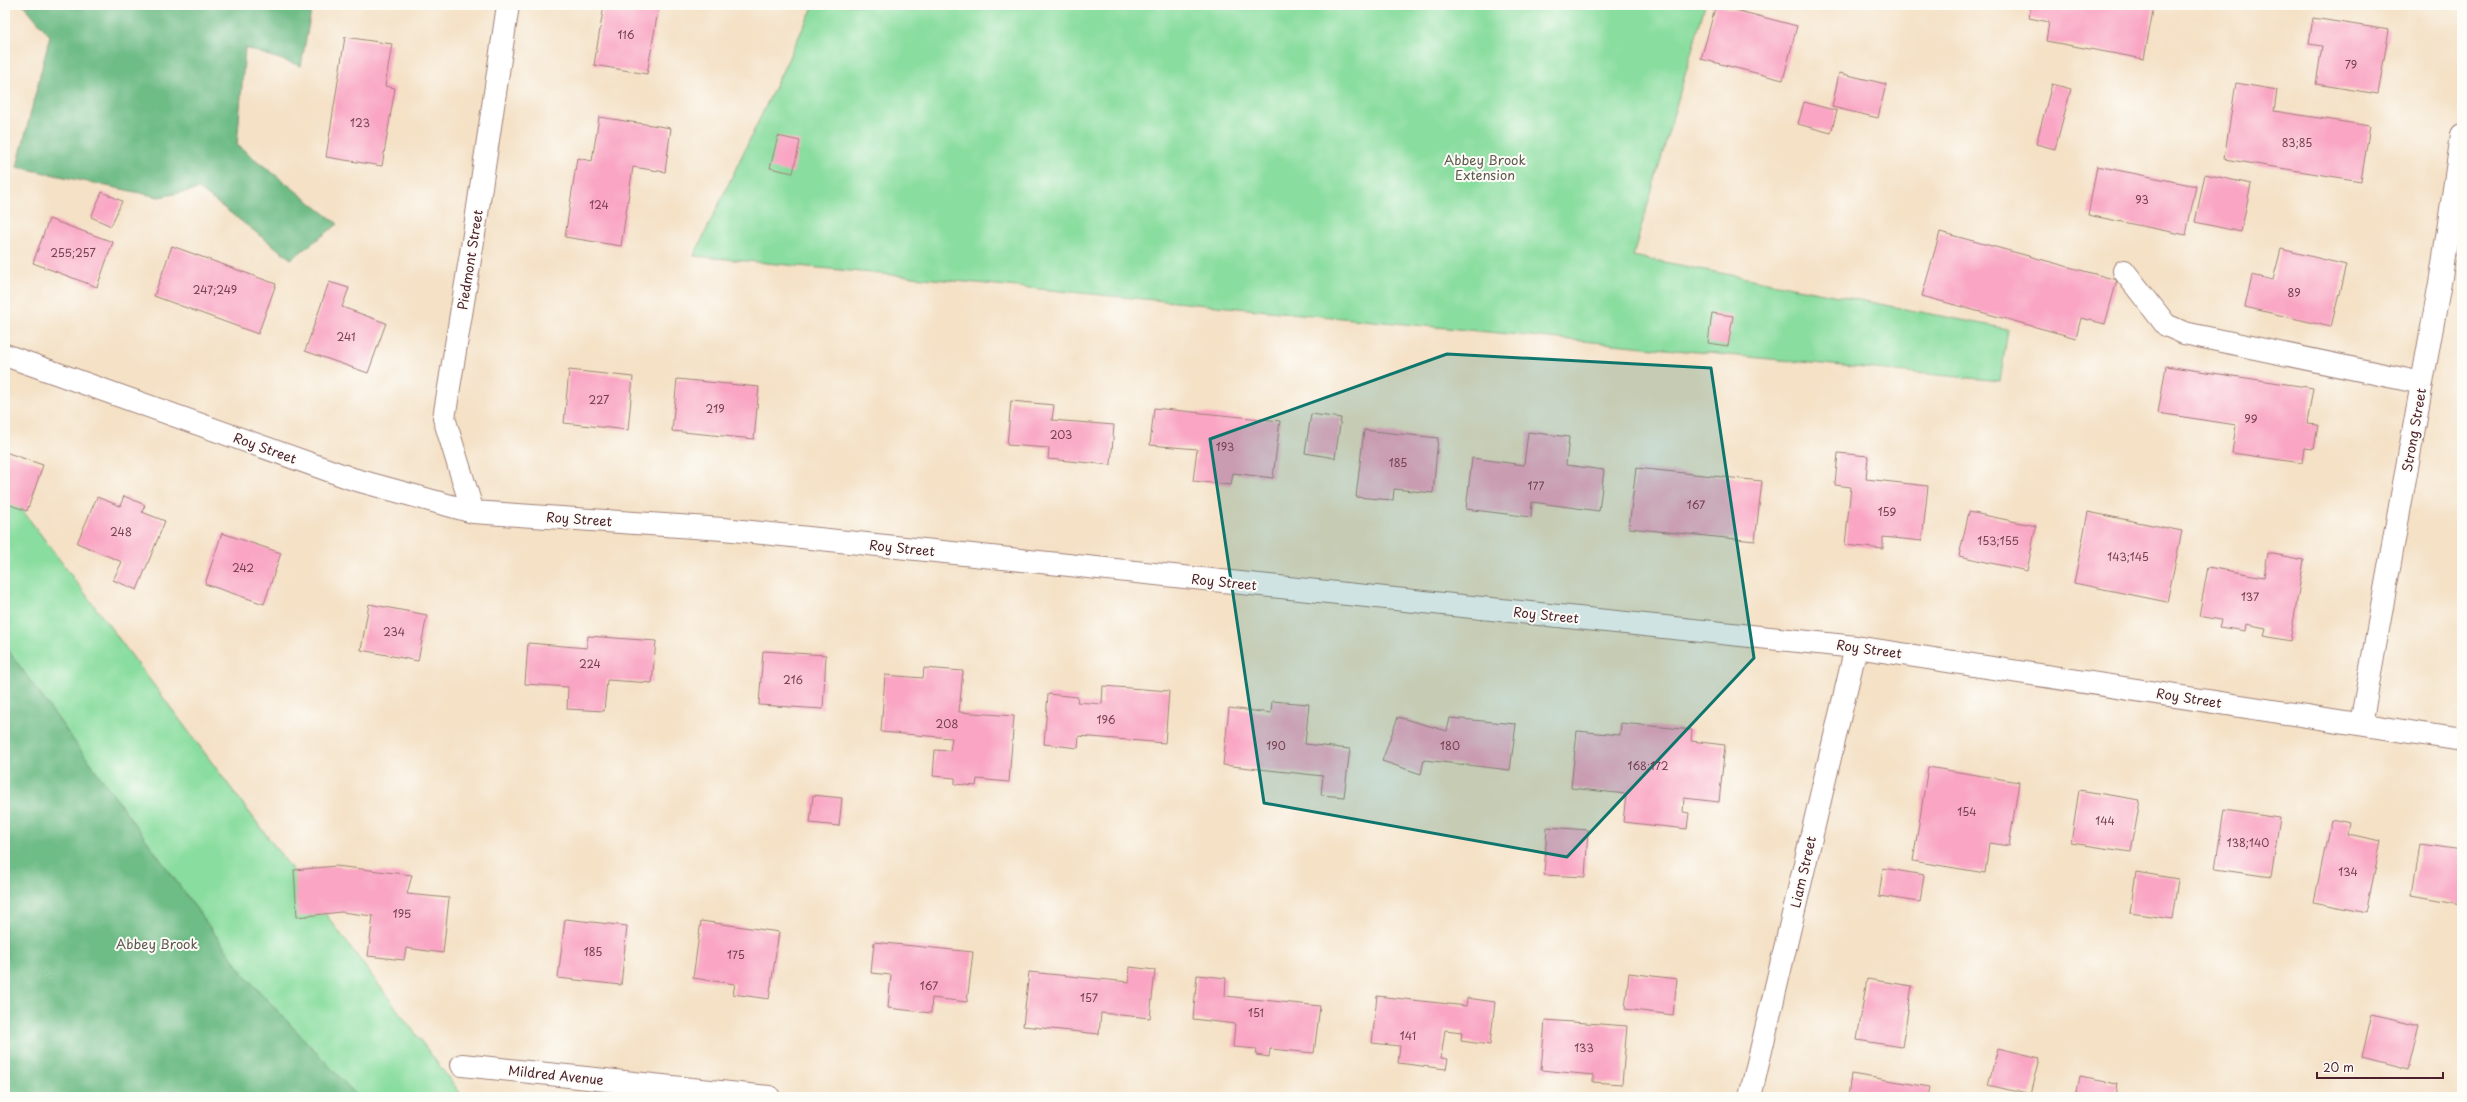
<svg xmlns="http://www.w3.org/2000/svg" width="2467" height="1102" font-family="'Playpen Sans',sans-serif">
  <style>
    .green { fill: #89dd9f; stroke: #6a7e65 }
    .forest { fill: #6ebc86; stroke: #5c6e58 }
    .building { fill: #f9a5c3 }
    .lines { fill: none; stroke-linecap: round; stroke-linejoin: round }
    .service-casing { stroke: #9f8078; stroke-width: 24 }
    .minor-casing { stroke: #9f8078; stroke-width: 24 }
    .service { stroke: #fff; stroke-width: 22 }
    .minor { stroke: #fff; stroke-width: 22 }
    .marked { fill: #0f766e; fill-opacity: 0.2; stroke: #0f766e; stroke-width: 3; stroke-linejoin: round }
    .labels { text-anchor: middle; stroke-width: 4; stroke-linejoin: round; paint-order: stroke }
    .number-label { font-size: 11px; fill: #764051 }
    .park-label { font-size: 13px; fill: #5d584e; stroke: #fdfcf7 }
    .street-label { font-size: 13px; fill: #4a1f2b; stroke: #fdfcf7 }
  </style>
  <rect width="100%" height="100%" fill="#fdfcf7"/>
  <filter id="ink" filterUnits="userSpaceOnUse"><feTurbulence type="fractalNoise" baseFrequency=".025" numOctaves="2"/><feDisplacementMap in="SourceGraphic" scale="8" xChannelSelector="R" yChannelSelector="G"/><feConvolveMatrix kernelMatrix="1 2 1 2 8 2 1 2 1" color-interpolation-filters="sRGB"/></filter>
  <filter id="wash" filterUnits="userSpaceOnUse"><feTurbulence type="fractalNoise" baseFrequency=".012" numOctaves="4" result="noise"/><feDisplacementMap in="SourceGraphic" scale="16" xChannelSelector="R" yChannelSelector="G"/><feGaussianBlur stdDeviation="0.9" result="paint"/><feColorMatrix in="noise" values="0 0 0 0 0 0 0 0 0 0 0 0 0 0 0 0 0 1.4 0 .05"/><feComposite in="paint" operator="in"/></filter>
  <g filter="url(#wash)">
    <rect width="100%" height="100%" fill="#f4e1c6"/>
    <path class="green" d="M814,5H1705L1633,256L2008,329L2000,381L694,256Z
      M5,487L463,1097H5Z"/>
    <path class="forest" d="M24,5L312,6L301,66L245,48L237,145L338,224L291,259L199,189L159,197L17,167L50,36Z
      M5,646L246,977L358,1097H5Z"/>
    <g id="blocks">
      <path class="building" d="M604,5H659L647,74L594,65Z
        M1716,5L1797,26L1783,80L1701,59Z
        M2031,5H2154L2144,59L2046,41L2049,22L2029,18Z
        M2313,18L2389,30L2378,94L2316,84L2322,46L2309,44Z
        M345,37L392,44L385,86L395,88L382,166L326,157Z
        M1839,73L1886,84L1878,118L1832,107Z
        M2236,83L2277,90L2274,111L2370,126L2361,181L2224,159Z
        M2052,84L2071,89L2055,149L2036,144Z
        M1804,102L1837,111L1831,133L1798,124Z
        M599,117L671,128L665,172L633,167L621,246L565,237L577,158L592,161Z
        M778,136L800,141L793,173L770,168Z
        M2097,166L2196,186L2186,235L2088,215Z
        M2205,174L2251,184L2241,232L2195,222Z
        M102,192L122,201L111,226L91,217Z
        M49,219L113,242L97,287L33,263Z
        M1940,232L2117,280L2105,324L2081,318L2076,338L1922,296Z
        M172,246L276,284L258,334L154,296Z
        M2281,249L2346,265L2331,327L2245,307L2252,275L2273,280Z
        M329,282L349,288L342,307L386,323L368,373L305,351Z
        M1712,313L1733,316L1728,346L1708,343Z
        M2166,366L2313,388L2307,424L2318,425L2314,449L2304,448L2302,463L2232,453L2236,425L2158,413Z
        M569,370L633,377L628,430L564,423Z
        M677,379L759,387L754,439L672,431Z
        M1011,401L1054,405L1052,420L1114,425L1111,465L1048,459L1049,448L1007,445Z
        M1154,408L1280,421L1273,478L1233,473L1231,485L1193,481L1197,449L1150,445Z
        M1311,414L1341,418L1335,458L1305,453Z
        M1364,430L1438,438L1433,493L1394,489L1393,500L1356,497Z
        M1528,432L1569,437L1566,465L1604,470L1599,511L1532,502L1531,517L1466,509L1472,458L1524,465Z
        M5,452L43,465L27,511L5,503Z
        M1838,453L1868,456L1866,479L1928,486L1922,541L1883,537V549L1845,545L1851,487L1835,485Z
        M1636,468L1762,481L1755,541L1629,528Z
        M124,496L145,505L142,512L165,521L137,590L113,580L122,562L77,543L97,497L120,506Z
        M1969,512L2036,526L2027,571L1959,556Z
        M2088,512L2182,531L2167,602L2074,583Z
        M222,533L281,553L264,604L205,584Z
        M2268,553L2304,560L2290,641L2264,636L2266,628L2246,624L2245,631L2219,627L2221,620L2199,616L2208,567L2264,577Z
        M369,604L427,615L418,661L361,650Z
        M588,636L656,641L652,683L607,680L604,711L567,709L568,687L525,684L528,643L587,648Z
        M763,651L826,655L823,709L759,705Z
        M924,668L963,671L959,712L1014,716L1009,782L977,779L976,786L955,784V778L933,776L935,750L950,751L952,738L881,732L885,675L923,678Z
        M1103,686L1169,691L1165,743L1079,736L1078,748L1044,744L1048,694L1078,697L1077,702L1102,704Z
        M1272,701L1309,704L1305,744L1350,749L1344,797L1321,795L1323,776L1223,765L1229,708L1271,713Z
        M1398,717L1447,731L1450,718L1516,724L1510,770L1424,760L1421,774L1382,761Z
        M1621,723L1692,730L1691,741L1725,745L1719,802L1684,798L1683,812L1689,813L1687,829L1623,822L1626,794L1571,788L1577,731L1620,735Z
        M1928,767L2019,782L2009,846L1989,843L1985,873L1913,861Z
        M2079,790L2140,800L2131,852L2071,843Z
        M813,795L842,798L839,826L810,823Z
        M2224,810L2280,818L2271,877L2215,869Z
        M2331,819L2350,823L2348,834L2381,841L2366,913L2314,902Z
        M1547,827L1588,830L1585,877L1544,875Z
        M2420,844L2462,850V904L2412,895Z
        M336,866L412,875L407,894L449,898L443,953L406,948L404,960L368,956L373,916L341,912L297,917L294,870Z
        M1883,868L1924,875L1920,902L1879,896Z
        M2136,872L2178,879L2172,919L2130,913Z
        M565,919L627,926L621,985L558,978Z
        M701,921L779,932L769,999L733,994L735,984L693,978Z
        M874,942L973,952L967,1002L932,998L931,1013L888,1008L891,975L871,973Z
        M1130,967L1155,970L1150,1018L1101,1013L1099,1034L1023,1026L1029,972L1129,982Z
        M1629,973L1677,979L1673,1015L1625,1009Z
        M1197,975L1226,978L1225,996L1320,1006L1314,1053L1270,1049L1269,1057L1256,1055L1257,1049L1233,1047L1235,1024L1193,1019Z
        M1867,979L1912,986L1902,1047L1857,1040Z
        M1377,996L1466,1006L1467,998L1495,1002L1490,1045L1461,1041L1462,1032L1445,1030L1441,1058L1448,1059L1446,1069L1398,1063L1400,1046L1372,1043Z
        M2372,1014L2419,1025L2408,1070L2362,1058Z
        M1545,1020L1627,1026L1622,1084L1593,1082V1075L1541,1070Z
        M1998,1048L2040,1058L2031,1095L1988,1085Z
        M1851,1074L1930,1087L1928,1097H1848Z
        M2080,1076L2117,1083L2115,1097H2076Z"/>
    </g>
  </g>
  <g filter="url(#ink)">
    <use href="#blocks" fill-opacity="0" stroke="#9f8078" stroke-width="1"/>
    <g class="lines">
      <defs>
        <path id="service" d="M2124,271L2166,325L2184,333L2422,383"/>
        <path id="minor" d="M5,355L353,479L473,512L723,529L1856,647L2462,740
          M473,512L444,418L473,241L508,5
          M2361,724L2441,277L2462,135
          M462,1065L769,1097
          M1750,1097L1856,647"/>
      </defs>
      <use href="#service" class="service-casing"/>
      <use href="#minor" class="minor-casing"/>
      <use href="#service" class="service"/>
      <use href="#minor" class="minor"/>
    </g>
  </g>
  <path class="marked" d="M1447,354L1711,368L1754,658L1567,857L1264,803L1210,439Z"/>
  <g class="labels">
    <g class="number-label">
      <text x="626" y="39">116</text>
      <text x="2351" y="69">79</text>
      <text x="360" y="127">123</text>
      <text x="2297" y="147">83;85</text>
      <text x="2142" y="204">93</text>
      <text x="599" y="209">124</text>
      <text x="73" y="257">255;257</text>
      <text x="215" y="294">247;249</text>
      <text x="2294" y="297">89</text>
      <text x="346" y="341">241</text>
      <text x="599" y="404">227</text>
      <text x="715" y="413">219</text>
      <text x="2251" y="423">99</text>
      <text x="1061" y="439">203</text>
      <text x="1225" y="451">193</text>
      <text x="1398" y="467">185</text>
      <text x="1536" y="490">177</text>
      <text x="1696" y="509">167</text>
      <text x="1887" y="516">159</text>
      <text x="121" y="536">248</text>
      <text x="1998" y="545">153;155</text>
      <text x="2128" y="561">143;145</text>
      <text x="243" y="572">242</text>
      <text x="2250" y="601">137</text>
      <text x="394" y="636">234</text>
      <text x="590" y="668">224</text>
      <text x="793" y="684">216</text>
      <text x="1106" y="724">196</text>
      <text x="947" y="728">208</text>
      <text x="1276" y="750">190</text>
      <text x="1450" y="750">180</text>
      <text x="1648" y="770">168;172</text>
      <text x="1967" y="816">154</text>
      <text x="2105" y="825">144</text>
      <text x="2248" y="847">138;140</text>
      <text x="2348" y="876">134</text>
      <text x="402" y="918">195</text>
      <text x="593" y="956">185</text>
      <text x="736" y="959">175</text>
      <text x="929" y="990">167</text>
      <text x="1089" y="1002">157</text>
      <text x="1256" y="1017">151</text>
      <text x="1408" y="1040">141</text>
      <text x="1584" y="1052">133</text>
    </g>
    <g class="park-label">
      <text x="1485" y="165">Abbey Brook<tspan x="1485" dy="15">Extension</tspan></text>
      <text x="157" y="949">Abbey Brook</text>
    </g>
    <g class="street-label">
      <text transform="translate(470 260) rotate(-81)" y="5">Piedmont Street</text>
      <text transform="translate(2414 430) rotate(-80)" y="5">Strong Street</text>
      <text transform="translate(265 448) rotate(20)" y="5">Roy Street</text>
      <text transform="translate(579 519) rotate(4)" y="5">Roy Street</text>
      <text transform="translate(902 548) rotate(6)" y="5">Roy Street</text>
      <text transform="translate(1224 582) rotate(6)" y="5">Roy Street</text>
      <text transform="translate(1546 615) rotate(6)" y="5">Roy Street</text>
      <text transform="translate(1869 649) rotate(8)" y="5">Roy Street</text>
      <text transform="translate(2189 698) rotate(9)" y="5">Roy Street</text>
      <text transform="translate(1803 872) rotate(-77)" y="5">Liam Street</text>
      <text transform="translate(556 1075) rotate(6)" y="5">Mildred Avenue</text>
    </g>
  </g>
  <rect width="2467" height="1102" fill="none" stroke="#fdfcf7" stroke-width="20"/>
  <path d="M2317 1072v6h126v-6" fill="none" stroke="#4a1f2b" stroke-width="2"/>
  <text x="2323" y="1072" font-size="12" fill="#4a1f2b" stroke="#fdfcf7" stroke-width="3" paint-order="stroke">20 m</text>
</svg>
